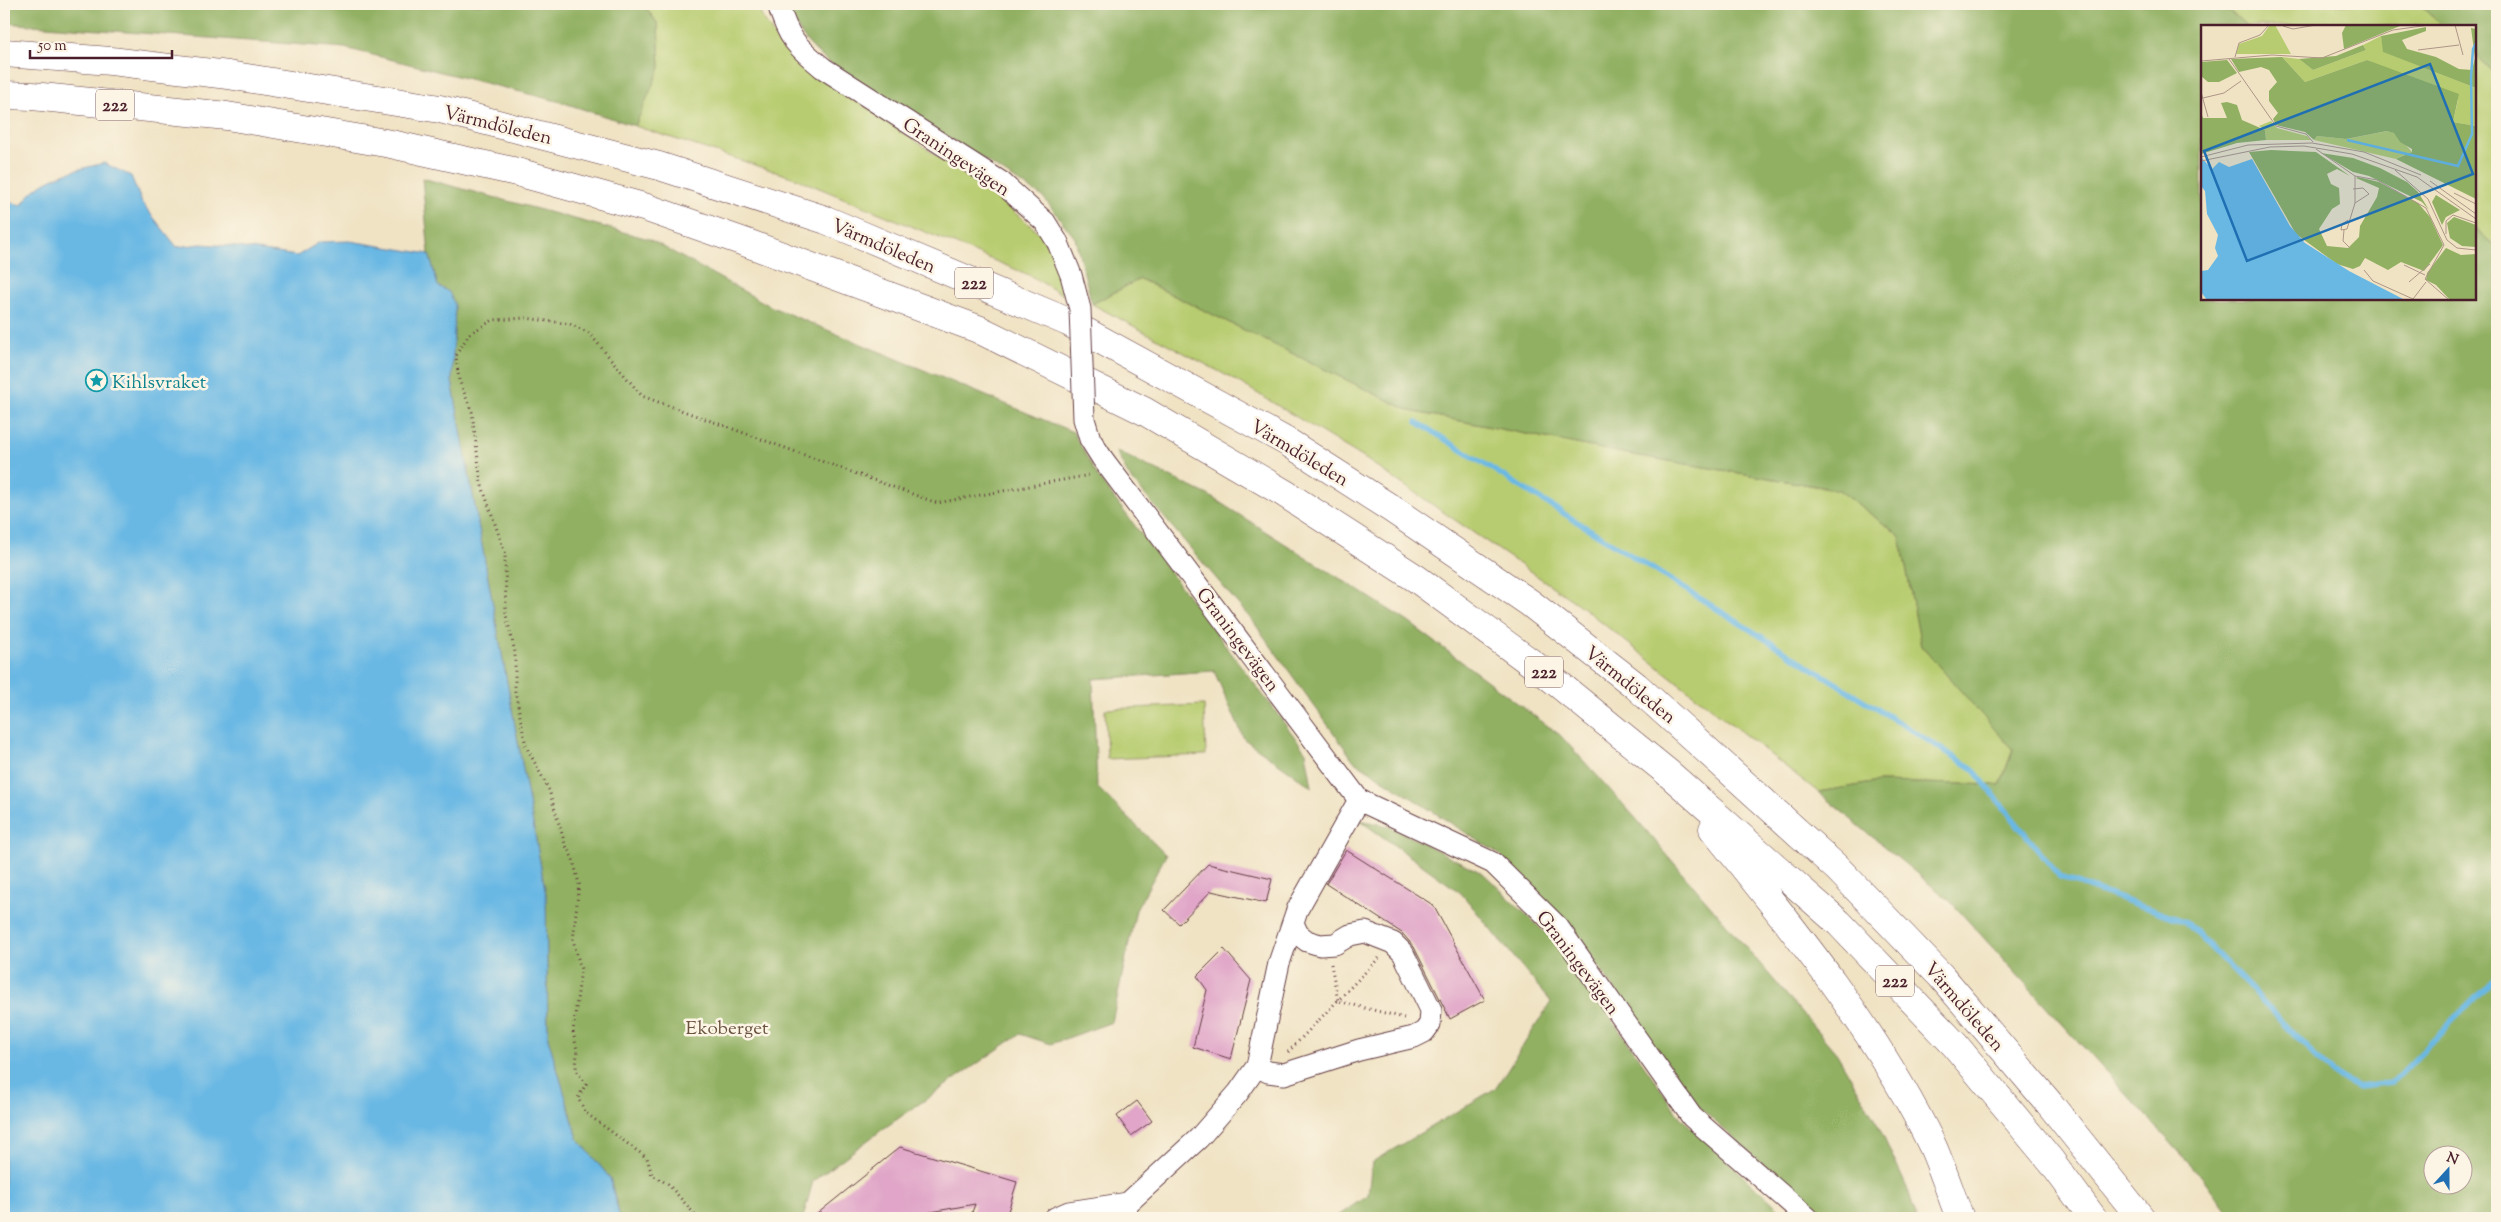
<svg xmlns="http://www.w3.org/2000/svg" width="2501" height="1222" font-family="'Sorts Mill Goudy',serif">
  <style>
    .green { fill: #b7cc70; stroke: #80764e }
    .forest { fill: #91b062; stroke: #6e6846; fill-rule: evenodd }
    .water { fill: #69b8e4; stroke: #5a6c88 }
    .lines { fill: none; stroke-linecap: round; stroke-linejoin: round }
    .stream { stroke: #69b8e4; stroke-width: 5.5 }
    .building { fill: #e0a5c8 }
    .minor-casing { stroke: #633c42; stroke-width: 23 }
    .highway-casing { stroke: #633c42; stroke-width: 29 }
    .path { stroke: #633c42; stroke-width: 3; stroke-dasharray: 1 4; stroke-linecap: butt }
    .minor { stroke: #fff; stroke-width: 21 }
    .highway { stroke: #fff; stroke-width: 28 }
    .minor-bridge-casing { stroke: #633c42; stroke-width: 23; stroke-linecap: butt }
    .minor-bridge { stroke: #fff; stroke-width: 21 }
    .labels { text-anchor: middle; stroke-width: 5; stroke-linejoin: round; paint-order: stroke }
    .shield { fill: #fcf5e5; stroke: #7f5f63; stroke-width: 1 }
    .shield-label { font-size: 18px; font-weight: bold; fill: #4a1f2b }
    .street-label { font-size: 19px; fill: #4a1f2b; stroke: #fcf5e5 }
    .culture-label { font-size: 19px; fill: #0d838f; stroke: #fcf5e5; text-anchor: start }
    .park-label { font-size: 19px; fill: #6b5340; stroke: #fcf5e5 }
    .inset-river { fill: none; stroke: #69b8e4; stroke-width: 2.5 }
    .inset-road { fill: none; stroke: #ae9587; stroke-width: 1 }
    .view { fill: #1f6fb2; fill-opacity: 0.15; stroke: #1f6fb2; stroke-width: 2.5 }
    .inset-edge { fill: none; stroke: #4a1f2b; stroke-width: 2.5 }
  </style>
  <rect width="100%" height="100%" fill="#fcf5e5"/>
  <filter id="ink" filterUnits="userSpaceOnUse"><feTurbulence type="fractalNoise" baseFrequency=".02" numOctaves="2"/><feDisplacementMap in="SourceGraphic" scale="10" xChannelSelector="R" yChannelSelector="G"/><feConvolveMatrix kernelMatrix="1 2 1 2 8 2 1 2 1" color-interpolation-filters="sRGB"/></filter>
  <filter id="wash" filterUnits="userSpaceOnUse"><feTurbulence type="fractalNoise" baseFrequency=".0096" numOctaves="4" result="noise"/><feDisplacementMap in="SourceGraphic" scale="20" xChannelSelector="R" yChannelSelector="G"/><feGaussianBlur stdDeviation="1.12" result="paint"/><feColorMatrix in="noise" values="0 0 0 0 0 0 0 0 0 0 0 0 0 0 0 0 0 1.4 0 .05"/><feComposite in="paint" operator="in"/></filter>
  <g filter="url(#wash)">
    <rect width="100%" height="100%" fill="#f0e3c4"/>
    <path class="green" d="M643,4H760L761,15L783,50L983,187L1041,234L1058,265L1063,295L1029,275L795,178L635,126L660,67L658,24Z
      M2221,4H2418L2443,26H2247Z
      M2475,55L2497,76V248L2475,228Z
      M1140,279L1410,411L1622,453L1839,490L1900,536L1921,646L2013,749L2000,785L1879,782L1818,792L1578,604L1364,458L1237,381L1092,304Z
      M1204,705L1206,755L1107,759L1105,709Z"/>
    <path class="forest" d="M4,4H643L658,24L660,68L635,126L561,102L345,48L4,23Z
      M788,4H2221L2247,26H2202V299H2475V228L2497,248V1218H2232L2202,1177L1950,901L1818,792L1879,782L2000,785L2013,750L1921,646L1900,536L1839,490L1622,453L1410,411L1140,279L1092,304L1075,238L1043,197L827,61C807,44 794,29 788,4ZM2434,1154H2464V1184H2434Z
      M2418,4H2497V76L2475,55V26H2443Z
      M422,178L649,239L772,307L1073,432L1098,477L1306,752L1312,787L1244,739L1214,671L1093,679L1097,787L1166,855L1136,910L1112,1022L1051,1044L1020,1034L883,1129L813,1181L803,1218H620L610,1178L578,1139L548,1038L546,895L452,381L455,306L438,286L429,254Z
      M1116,451L1208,495L1407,621L1560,735L1633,815L1837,1054L1877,1123L1908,1190L1917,1218H1823L1700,1108L1567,923L1499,854L1354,761L1255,624L1128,475Z
      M1359,820L1389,826L1484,874L1564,951L1681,1118L1789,1218H1335L1368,1195L1372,1162L1496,1088L1551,1002L1461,893Z"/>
    <path class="water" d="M104,163L131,176L142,203L177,247L201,244L230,246L297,256L320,242L350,241L429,254L438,286L449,292L455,306L452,381L546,895L548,1038L578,1139L610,1178L620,1218H4V201L22,205C40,176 73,171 104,163Z"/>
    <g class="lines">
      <path class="stream" d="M1417,422L1972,768L2060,877L2186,922L2333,1074L2359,1087L2392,1083L2497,975"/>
    </g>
    <g id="blocks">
      <path class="building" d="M1346,850L1433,905L1485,1000L1450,1019L1414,947L1402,933L1326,884Z
        M1208,864L1272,879L1266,903L1211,891L1179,924L1164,910Z
        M1224,949L1251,980L1231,1059L1193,1047L1207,990L1197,976Z
        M1137,1101L1152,1121L1131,1136L1117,1116Z
        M900,1147L1017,1182L1006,1218H970L975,1204L898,1218H812Z"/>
    </g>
  </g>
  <g filter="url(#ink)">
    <use href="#blocks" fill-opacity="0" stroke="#633c42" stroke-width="1"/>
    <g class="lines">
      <defs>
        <path id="minor" d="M778,4C788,38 796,46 823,68L1001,182L1045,222L1058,243
          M1102,458L1359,800L1493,863L1558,927L1692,1117L1808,1218
          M1257,1066L1268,1072L1284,1074L1359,1050L1414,1037L1424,1032L1430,1024L1431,1010L1403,953L1393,943L1365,932L1350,935L1335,944L1320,945L1307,941L1298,934L1293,923
          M1055,1218L1069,1212L1128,1203
          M1123,1218L1128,1203L1199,1138L1238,1093L1257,1066L1279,963L1297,910L1359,800"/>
        <path id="highway" d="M4,53L111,61L228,75L440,109L659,166L826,220L1068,322L1289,443L1392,509L1530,603L1636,686L1837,868L1941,976L2049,1103L2141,1218
          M4,95L32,96L227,116L391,144L517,172L647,208L750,244L978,329L1144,411L1284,493L1417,579L1545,673L1667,772L1839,923L1955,1045L2051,1161L2093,1218
          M1713,829C1794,929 1877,1031 1933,1147C1943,1170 1951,1195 1960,1218"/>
      </defs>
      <use href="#minor" class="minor-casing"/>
      <use href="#highway" class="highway-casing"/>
      <path class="path" d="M1331,964L1338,1001L1404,1018
        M1288,1052L1379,958
        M698,1218L668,1184L652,1175L647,1158L586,1113L578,1098L586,1084L576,1070L577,1050L573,1032L581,969L573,940L579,884L573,859L565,844L549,790L526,746L515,691V652L506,615L505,553L481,483L472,412L459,380L456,356L469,334L493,320L526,318L570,324L589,333L642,396L937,503L1090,475"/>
      <use href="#minor" class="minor"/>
      <use href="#highway" class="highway"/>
      <defs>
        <path id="minor-bridge" d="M1058,243L1071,275L1080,309L1084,419L1090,439L1102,458"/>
      </defs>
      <use href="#minor-bridge" class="minor-bridge-casing"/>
      <use href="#minor-bridge" class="minor-bridge"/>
    </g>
  </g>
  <defs>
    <symbol id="sight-ring" viewBox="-11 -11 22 22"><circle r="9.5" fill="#fcf5e5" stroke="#0f9aa8" stroke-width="1.5"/><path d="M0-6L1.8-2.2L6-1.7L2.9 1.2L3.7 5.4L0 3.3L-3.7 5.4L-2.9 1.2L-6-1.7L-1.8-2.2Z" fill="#0f9aa8"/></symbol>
  </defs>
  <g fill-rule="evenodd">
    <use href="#sight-ring" x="84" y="368" width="25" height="25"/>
  </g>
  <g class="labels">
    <g class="shield">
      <rect x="96" y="89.5" width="38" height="31" rx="4"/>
      <rect x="955" y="267.5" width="38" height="31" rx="4"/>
      <rect x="1525" y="656.5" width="38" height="31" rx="4"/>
      <rect x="1876" y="965.5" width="38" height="31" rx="4"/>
    </g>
    <g class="shield-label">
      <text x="115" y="111">222</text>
      <text x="974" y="289">222</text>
      <text x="1544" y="678">222</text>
      <text x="1895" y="987">222</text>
    </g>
    <g class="street-label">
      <text transform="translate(498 124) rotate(14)" y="7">Värmdöleden</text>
      <text transform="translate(957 156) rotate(34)" y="7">Graningevägen</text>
      <text transform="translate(884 245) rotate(23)" y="7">Värmdöleden</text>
      <text transform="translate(1300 452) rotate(31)" y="7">Värmdöleden</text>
      <text transform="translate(1239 639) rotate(53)" y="7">Graningevägen</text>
      <text transform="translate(1631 684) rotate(39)" y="7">Värmdöleden</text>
      <text transform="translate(1579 962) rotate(53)" y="7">Graningevägen</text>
      <text transform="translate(1965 1006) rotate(49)" y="7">Värmdöleden</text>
    </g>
    <g class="culture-label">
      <text x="112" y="388">Kihlsvraket</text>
    </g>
    <g class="park-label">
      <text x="727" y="1034">Ekoberget</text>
    </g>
  </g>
  <g transform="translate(2201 25)">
    <rect width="275" height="275" fill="#f0e3c4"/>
    <path d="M69,0H74L90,29H35L38,19L61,11ZM180,11L183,27L275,63V101L252,97L257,75L166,35L104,57L81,32L98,34L112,45L165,25L162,20ZM70,96L76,103L106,111L110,115H65L64,105L58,101ZM187,106L194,108L211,127L195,134L113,115L116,111L145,114Z" fill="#b7cc70"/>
    <path d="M145,0H198L199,1L143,24L141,8ZM225,2V6L201,15L206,24L235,32L258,44L271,45L274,33L270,3L275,4V63L182,27L180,11ZM162,20L165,25L112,45L98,34L135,31ZM81,32L104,57L166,35L258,69L252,97L275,101V174L195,134L211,127V124L199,117L193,108L186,106L145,114L116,111L113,115L104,107L75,100L72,94L77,88L68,76V66L76,57L68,45L60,42L38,47L30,34ZM26,35L36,48L18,57H7L0,51V37ZM26,77L36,80L41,95L64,105L65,115L36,118L0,129V87L2,93H26L20,78ZM70,125L115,127L149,151L136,144L126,149L130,159L138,163L139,179L131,184L118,204L126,221L147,223L158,212L159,201L176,172L178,163L155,153L157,152L178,157L217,178L229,192L242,220L240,223L223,246L200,237L187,245L164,233L159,241L152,244L136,239L95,209L48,127ZM120,128L152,133L179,143L206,157L217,167L228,185L221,177L168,151L152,147ZM235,170L259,185L245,192L241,200L231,177ZM253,192L275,200V222L261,221L249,213L246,198ZM245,223L260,230L275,229V275H249L235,260L225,255L226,248Z" fill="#91b062"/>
    <path d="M0,132L11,144L18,137L28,142L51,134L89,201L104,218L148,246L204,275H6L0,267V246L7,245L17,231L14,223L17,210L6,189L4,166L0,161Z" fill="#69b8e4"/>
    <path class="inset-river" d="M146,115L257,141L271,109L270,52L272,24L275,18"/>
    <path class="inset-road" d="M254,0L262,30M82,1L92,4L115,0M217,25L258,20M34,32L38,18L59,10L68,0M28,34L75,101L105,109L112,117M0,36L71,30L121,33L192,5L228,0M0,67L7,92M2,73L23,68L40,56M115,124L154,151L176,155L225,183L243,220L224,254L248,275M0,132L47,120L111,118L163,127L220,150M0,136L69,122L103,121L151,129L216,152L275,194M194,145L227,174L246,215L256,223L275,225M229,156L275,189M152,164L162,163L168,169L154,178M253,168L275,179M147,195L141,199L140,205L146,204L154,178V151M143,205L142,216L149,223M245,209V196L252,190L275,198M203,240L224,250M163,245L172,256L212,274L225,257M208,257L229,239"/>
    <path class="view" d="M229,39L272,149L46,236L3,126Z"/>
    <rect width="275" height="275" class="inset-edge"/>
  </g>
  <rect width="2501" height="1222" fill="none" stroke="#fcf5e5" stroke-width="20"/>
  <g transform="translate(2448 1170) rotate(21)"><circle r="24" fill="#fcf5e5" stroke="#b59f9b"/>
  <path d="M0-4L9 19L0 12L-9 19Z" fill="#1f6fb2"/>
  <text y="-8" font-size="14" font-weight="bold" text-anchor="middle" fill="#4a1f2b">N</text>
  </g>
  <path d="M30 50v8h142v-8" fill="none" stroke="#4a1f2b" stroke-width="2.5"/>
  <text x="38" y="50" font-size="15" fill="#4a1f2b" stroke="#fcf5e5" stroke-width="4" paint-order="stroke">50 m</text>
</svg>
